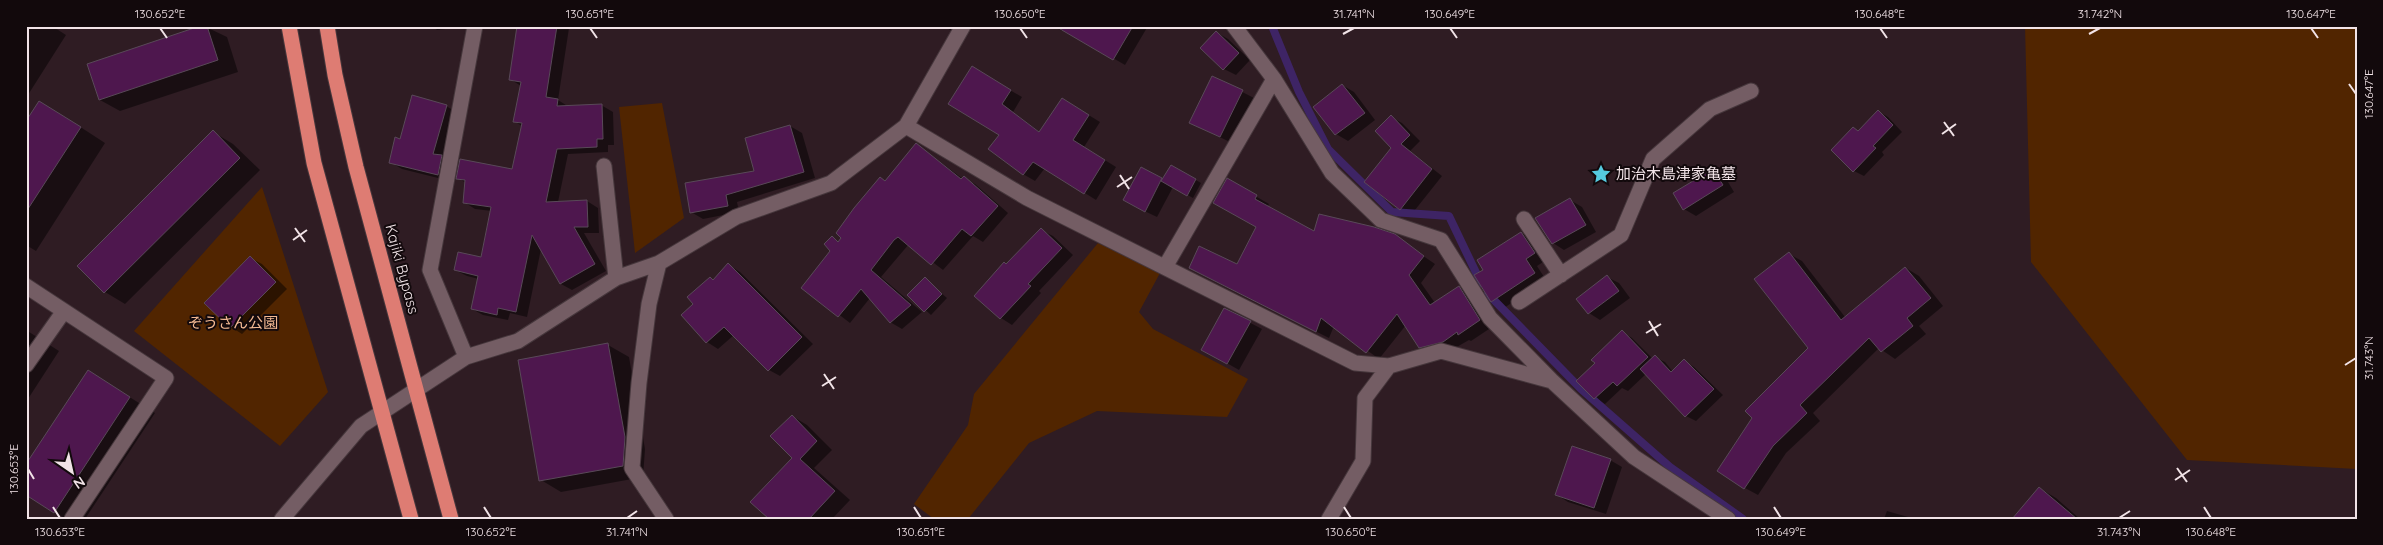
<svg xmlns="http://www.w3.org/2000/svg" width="2383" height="545" font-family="Quicksand,'Noto Sans JP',sans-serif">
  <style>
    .green { fill: #512500 }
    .shadow { fill: #0007 }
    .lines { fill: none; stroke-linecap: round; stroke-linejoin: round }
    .stream { stroke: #3e2465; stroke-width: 8 }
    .building { fill: #4e174e; stroke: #594958 }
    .street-casing { stroke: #46373c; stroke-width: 17 }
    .highway-casing { stroke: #46373c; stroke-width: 17 }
    .street { stroke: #745d64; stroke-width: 15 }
    .highway { stroke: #de7c73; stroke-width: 15 }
    .ticks { fill: none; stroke: #f1e3e7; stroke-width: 2 }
    .labels { text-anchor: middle; stroke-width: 4; stroke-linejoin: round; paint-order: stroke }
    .poi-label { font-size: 15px; fill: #f1e3e7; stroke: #12090c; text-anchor: start }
    .street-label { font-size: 15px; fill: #f1e3e7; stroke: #12090c }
    .park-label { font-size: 15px; fill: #f3b993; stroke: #12090c }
    .neatline { fill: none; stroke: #f1e3e7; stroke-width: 2 }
    .ticks-label { font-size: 12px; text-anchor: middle; fill: #f1e3e7 }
  </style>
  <rect width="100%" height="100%" fill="#2f1c23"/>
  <path class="green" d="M2025,26H2357V469L2187,460L2031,262Z
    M662,103L684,218L635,253L619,107Z
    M262,187L328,392L280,446L134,331Z
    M1098,243L1160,273L1139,312L1153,329L1248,379L1227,417L1097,411L1029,443L968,519H934L914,504L968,425L974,394Z"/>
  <path class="shadow" d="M26,26H52L66,35L26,98Z
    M204,26L227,37L238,72L120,111L100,100Z
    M432,26H462V27L437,30Z
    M525,26H566L569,28L558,100L569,107L601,105L613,112L614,145H608V152L568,154L558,202L587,201L598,208L599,233H584L606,271L572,290L561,284L541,249L527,317L510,313L508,320L483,315L472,309L479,279L467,276L455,270L482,258L492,211L475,209L464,202L466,183L458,178L512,171L522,126L514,121L521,86L510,79Z
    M944,26H961L956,34Z
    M1053,26H1148L1125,65L1063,29L1062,31Z
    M1216,32L1228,39L1250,60L1236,75L1224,69Z
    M984,75L1022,97L1013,112L1041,133L1074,106L1100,122L1084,147L1116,167L1096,200L1045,168L1035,181L1023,174L1001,135Z
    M1213,77L1254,98L1232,143L1203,129Z
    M1342,85L1354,92L1375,120L1348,141L1336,134L1315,107Z
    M446,106L458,113L450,181L402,169L390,162L401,140Z
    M1879,112L1888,117L1902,132L1882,152L1884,155L1864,176L1854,171L1859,132Z
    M65,117L105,143L36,251L26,245V123Z
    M1391,117L1402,123L1420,141L1410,151L1442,176L1411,215L1401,209Z
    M790,126L802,133L815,178L737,202L739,212L703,219L691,212L756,172Z
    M213,132L233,144L260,170L125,304L105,292Z
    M916,144L963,179L975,184L1008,213L983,242L973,236L943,270L909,244L881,277L922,312L902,329L890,322L870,298L850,323L803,287L832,251V238L839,242Z
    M1172,166L1201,183L1193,198L1173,187L1157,217L1136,207L1141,168L1164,180Z
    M1713,170L1725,177L1734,192L1696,216L1684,209Z
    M1228,180L1269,204L1267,207L1315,233L1394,236L1435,264L1421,283L1435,303L1459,287L1471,294L1492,327L1471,341L1469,340L1455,348L1433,354L1420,347L1406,325L1379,359L1334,326L1329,338L1203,275L1190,268L1237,265L1258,227Z
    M1570,200L1582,207L1596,232L1564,250L1553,243Z
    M1041,230L1053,236L1073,255L1039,291L1041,293L1012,325L1001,318L975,296Z
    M1521,233L1533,240L1546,260L1537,266L1546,280L1504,308L1492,301L1484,270Z
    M1789,254L1802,261L1845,317L1906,268L1919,276L1943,306L1919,326L1926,334L1895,359L1879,348L1813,413L1820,421L1786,453L1758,495L1745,488L1809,348Z
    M250,258L262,264L287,289L242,334L231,327L206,303Z
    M729,265L740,272L813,344L780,376L769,370L734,335L718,349L707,342L695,304L710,278L714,280Z
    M1607,277L1619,283L1630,298L1600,320L1589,313Z
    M925,279L947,298L931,315L909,295Z
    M1224,309L1262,329L1239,370L1202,349Z
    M26,330L59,351L26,402Z
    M1622,332L1632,338L1653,359L1655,357L1665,362L1673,372L1684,361L1694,367L1723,395L1696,421L1686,416L1646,374L1628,391L1622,388L1605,404L1595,398L1596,364Z
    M608,345L629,357L645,449L643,477L561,492L541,480Z
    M88,371L155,413L85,519H66L55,512Z
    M792,416L807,425L832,450L814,468L850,500L832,519H770L793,458Z
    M1610,460L1622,467L1606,514L1568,502L1557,495Z
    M2039,488L2056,498L2080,519H2014Z
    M1887,511L1915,519H1884Z"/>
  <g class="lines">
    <path class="stream" d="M1272,26L1299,92L1328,149L1392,212L1449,216L1481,283
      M1488,294L1581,389L1670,467L1743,519"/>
  </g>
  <path class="building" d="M200,26H207L218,60L99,100L87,64Z
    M517,26H557L546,97L558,99L557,106L602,104L603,139H597V147L557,149L546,202L587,200L588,227H574L595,264L560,284L532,235L516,312L498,308L497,315L471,309L478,276L454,270L458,252L481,257L491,207L463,203L465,180L456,179L460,159L512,169L522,123L513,122L521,82L509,80Z
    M1055,26H1133L1113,60Z
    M1216,31L1239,53L1223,70L1200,48Z
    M972,66L1011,90L1002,104L1039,132L1062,98L1089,115L1073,140L1105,160L1084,194L1033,162L1023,175L988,149L999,135L948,104Z
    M1212,76L1243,90L1220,137L1189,123Z
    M1342,84L1365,113L1335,135L1313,107Z
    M412,95L447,105L433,154L442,155L438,175L389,163L395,137L400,139Z
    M39,101L81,127L26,212V121Z
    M1878,110L1893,125L1873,146L1876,148L1853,172L1831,150L1853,127L1858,131Z
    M1391,115L1410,135L1401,144L1432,169L1400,210L1364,182L1391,148L1375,131Z
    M790,125L804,172L726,195L728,206L690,213L685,183L754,171L745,138Z
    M213,130L240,158L104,293L77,266Z
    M916,143L961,179L964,176L998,206L971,236L962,229L931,265L898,237L894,240L871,270L911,305L890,323L861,289L838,317L801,288L830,251L824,244L832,236L838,242L841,238L836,233L854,208L880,177L885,181Z
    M1171,165L1196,179L1187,196L1161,181Z
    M1141,167L1162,178L1145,212L1123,200Z
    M1713,169L1723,185L1683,210L1673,193Z
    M1227,178L1257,195L1255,199L1314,231L1319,214L1374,227L1395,234L1424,256L1409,275L1430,305L1459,286L1480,320L1458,335L1457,332L1443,342L1419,348L1397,314L1366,353L1321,318L1316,332L1189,268L1199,246L1237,264L1256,227L1213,203Z
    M1570,198L1586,225L1552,244L1535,218Z
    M1041,228L1062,248L1028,284L1031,286L1000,319L974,296L1004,262L1006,264Z
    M1521,232L1535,253L1526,259L1535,273L1491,302L1474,275L1483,270L1477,260Z
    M1789,252L1841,320L1905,267L1931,298L1907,318L1913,326L1881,352L1869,338L1800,405L1807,413L1773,446L1744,489L1717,471L1752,418L1745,411L1808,348L1754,279Z
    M250,256L276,282L230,328L204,303Z
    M728,263L802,337L768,371L724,327L706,343L681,315L693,304L687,297L710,277L713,280Z
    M1607,275L1619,291L1588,314L1576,299Z
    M925,277L942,294L924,312L907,295Z
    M1224,308L1251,321L1227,364L1201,350Z
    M1622,330L1648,357L1617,386L1613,382L1594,399L1576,381L1595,363L1591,360Z
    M608,343L625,437L623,466L539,481L518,360Z
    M1655,355L1671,372L1684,359L1714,389L1685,417L1640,369Z
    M88,370L130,397L54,513L26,495V464Z
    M792,415L817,441L800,459L835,491L809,519H769L750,502L792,458L770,436Z
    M1572,446L1611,459L1594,508L1555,495Z
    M2039,487L2077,519H2012Z"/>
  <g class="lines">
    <defs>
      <path id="street" d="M1234,26L1274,79L1332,173L1381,220L1441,240L1490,318L1551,380
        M906,126L1027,198L1355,363L1389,366L1441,351L1552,381L1634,457L1728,519
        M604,166L616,278
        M1524,219L1561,275
        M659,263L649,304L639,383L632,468L666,519
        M1165,267L1274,79
        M26,286L166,378L72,519
        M1519,302L1621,235L1653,159L1710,109L1751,91
        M466,357L430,270L475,26
        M26,365L64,311
        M282,519L361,426L466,357L518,341L616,278L659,263L736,217L831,183L906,126L963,26
        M1329,519L1363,461L1365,398L1389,366"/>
      <path id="highway" d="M289,26L314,163L411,519
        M327,26L335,75L356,167L451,519"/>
    </defs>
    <use href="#street" class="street-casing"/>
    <use href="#highway" class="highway-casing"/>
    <use href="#street" class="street"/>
    <use href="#highway" class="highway"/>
  </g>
  <path class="ticks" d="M160,28L167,38M590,28L597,38M1020,28L1027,38M1450,28L1457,38M1880,28L1887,38M2311,28L2318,38M1343,34L1354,28M2089,34L2100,28M2349,84L2356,94M1944,122L1954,136M1942,134L1956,124M1120,175L1129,189M1117,187L1132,177M295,228L305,242M293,240L307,230M1649,321L1658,336M1646,333L1661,324M2345,365L2356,358M824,374L834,389M822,386L836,377M2177,468L2187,482M28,469L34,479M2175,480L2190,470M53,507L60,518M484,507L491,518M914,507L921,518M1344,507L1351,518M1774,507L1781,518M2204,507L2211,518M627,518L637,511M2119,518L2130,511"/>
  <defs>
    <symbol id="sight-bare" viewBox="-9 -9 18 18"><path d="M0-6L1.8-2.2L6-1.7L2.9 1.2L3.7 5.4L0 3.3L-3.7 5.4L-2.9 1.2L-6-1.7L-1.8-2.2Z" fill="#55cadf" stroke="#12090c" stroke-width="2.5" paint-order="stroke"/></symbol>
  </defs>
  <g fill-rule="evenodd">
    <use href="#sight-bare" x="1587" y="160" width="28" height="28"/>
  </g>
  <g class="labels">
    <g class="poi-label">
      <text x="1616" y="179">加治木島津家亀墓</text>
    </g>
    <g class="street-label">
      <text transform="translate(402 269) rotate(75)" y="5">Kajiki Bypass</text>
    </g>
    <g class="park-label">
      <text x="233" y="328">ぞうさん公園</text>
    </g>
  </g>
  <rect width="2383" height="545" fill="none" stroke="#12090c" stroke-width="55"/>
  <g transform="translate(72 472) rotate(146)" stroke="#12090c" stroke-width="4" paint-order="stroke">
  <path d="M0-4L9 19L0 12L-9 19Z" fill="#f1e3e7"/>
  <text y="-8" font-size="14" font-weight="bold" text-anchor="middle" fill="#f1e3e7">N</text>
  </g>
  <rect x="28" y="28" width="2328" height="490" class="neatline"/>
  <g class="ticks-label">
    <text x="160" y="18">130.652°E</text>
    <text x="590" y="18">130.651°E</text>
    <text x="1020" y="18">130.650°E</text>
    <text x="1354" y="18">31.741°N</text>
    <text x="1450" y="18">130.649°E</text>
    <text x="1880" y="18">130.648°E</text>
    <text x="2100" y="18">31.742°N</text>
    <text x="2311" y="18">130.647°E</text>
    <text transform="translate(2369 94) rotate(-90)" y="4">130.647°E</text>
    <text transform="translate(2369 358) rotate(-90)" y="4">31.743°N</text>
    <text transform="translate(14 469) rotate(-90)" y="4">130.653°E</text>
    <text x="60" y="536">130.653°E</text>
    <text x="491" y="536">130.652°E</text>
    <text x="627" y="536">31.741°N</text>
    <text x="921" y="536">130.651°E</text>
    <text x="1351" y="536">130.650°E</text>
    <text x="1781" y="536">130.649°E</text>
    <text x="2119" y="536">31.743°N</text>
    <text x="2211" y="536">130.648°E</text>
  </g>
</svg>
